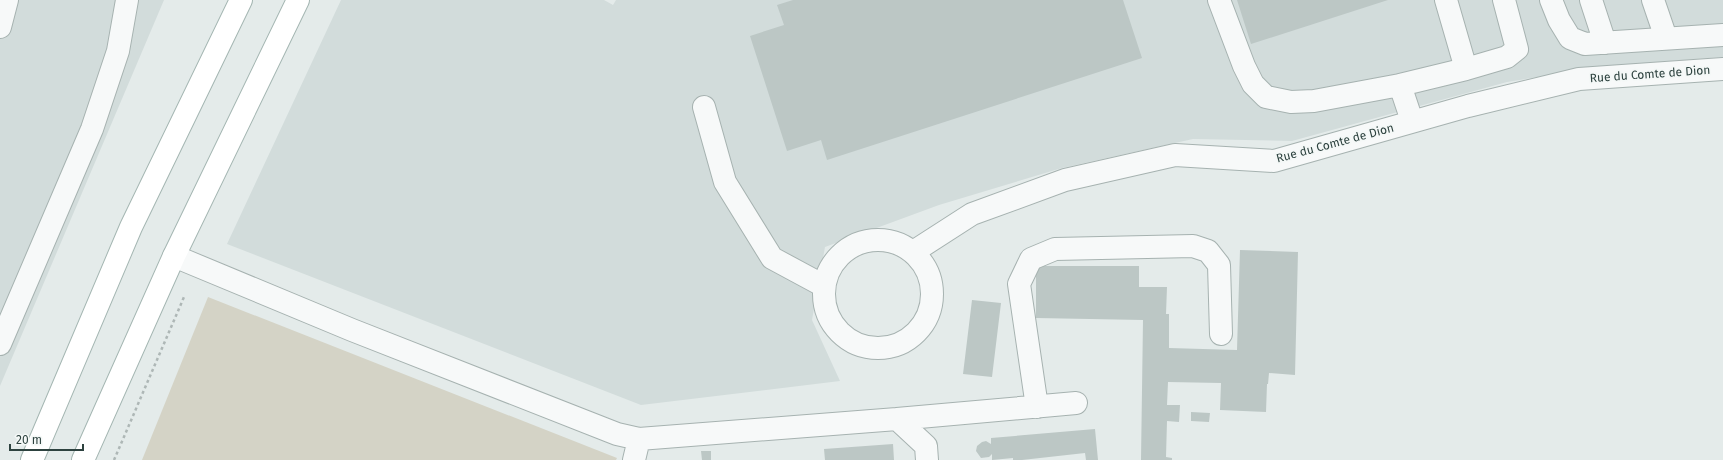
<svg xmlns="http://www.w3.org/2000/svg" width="1723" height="460" font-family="'Fira Sans',sans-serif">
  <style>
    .built { fill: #d2dcdb }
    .green { fill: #d4d3c6 }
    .building { fill: #bcc7c5 }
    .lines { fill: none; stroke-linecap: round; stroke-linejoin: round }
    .minor-casing { stroke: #a6b2b0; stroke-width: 24 }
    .major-casing { stroke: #a4b6b2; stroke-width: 24 }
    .path { stroke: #aeb7b6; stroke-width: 2.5; stroke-dasharray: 3 3; stroke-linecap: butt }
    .minor { stroke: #f7f9f9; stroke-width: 22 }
    .major { stroke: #fff; stroke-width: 22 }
    .labels { text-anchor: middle; stroke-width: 3.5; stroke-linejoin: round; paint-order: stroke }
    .street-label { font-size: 12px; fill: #2d423f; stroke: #f4f8f7 }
  </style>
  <rect width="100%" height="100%" fill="#e4ebea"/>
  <path class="built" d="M0,0H164L0,386Z
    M341,0H604L613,5L616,0H1723V57L1606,66L1507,82L1292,141L1193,139L1062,168L939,205L825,247L812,320L840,381L641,405L227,244Z"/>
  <path class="green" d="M208,297L617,458L616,460H142Z"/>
  <path class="building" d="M793,0H1123L1142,58L827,160L821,140L787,151L750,36L784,25L777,5Z
    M1237,0H1388L1251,44Z
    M1240,250L1298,252L1295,375L1269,373L1268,384H1267L1266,412L1220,410L1221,383L1168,382L1167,405H1180L1179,422L1167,421L1166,457L1172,458V460H1141L1143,320L1036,318V266H1139V287H1167L1166,314H1169V348L1237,350Z
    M972,300L1001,303L992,377L963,374Z
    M1191,412L1210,413L1209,422L1191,421Z
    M1095,429L1098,460H1086L1085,453L1022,460H1013V458L992,460V454L989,457L981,458L976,451L977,446L982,442L986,441L991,444V438Z
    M893,444L894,460H825L824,449Z
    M701,451H711V460H702Z"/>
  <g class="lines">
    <defs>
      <path id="minor" d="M1219,0L1244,66L1253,84L1266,97L1291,102L1314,101L1400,85L1412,121
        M1446,0L1466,69
        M1551,0L1559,20L1570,38L1585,44L1723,35
        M1591,0L1605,43
        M1653,0L1666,38
        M0,27L7,0
        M1400,85L1466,69L1507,57L1517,49L1504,0
        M704,107L725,182L772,258L824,286
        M824 294a54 54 0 1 1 108 0a54 54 0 1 1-108 0Z
        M913,252L972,214L1065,180L1175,155L1274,161L1468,106L1579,79L1723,69
        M174,256L352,330L617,434L639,439L897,419L926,446L927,460
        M0,344L92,129L118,51L127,0
        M1037,407L1019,284L1031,259L1055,249L1193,246L1208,251L1219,265L1221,334
        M897,419L1076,403
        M634,460L639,439"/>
      <path id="major" d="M32,460L131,227L241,0
        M83,460L174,256L298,0"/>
    </defs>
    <use href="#minor" class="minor-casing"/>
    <use href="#major" class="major-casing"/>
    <path class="path" d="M114,460L184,297"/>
    <use href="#minor" class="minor"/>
    <use href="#major" class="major"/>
  </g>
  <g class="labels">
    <g class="street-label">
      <text transform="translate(1650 74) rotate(-4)" y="4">Rue du Comte de Dion</text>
      <text transform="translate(1335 143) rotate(-15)" y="4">Rue du Comte de Dion</text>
    </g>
  </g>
  <path d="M10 444v6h73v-6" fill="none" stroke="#2d423f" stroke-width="2"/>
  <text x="16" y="444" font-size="12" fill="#2d423f" stroke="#f4f8f7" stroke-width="3" paint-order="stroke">20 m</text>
</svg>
